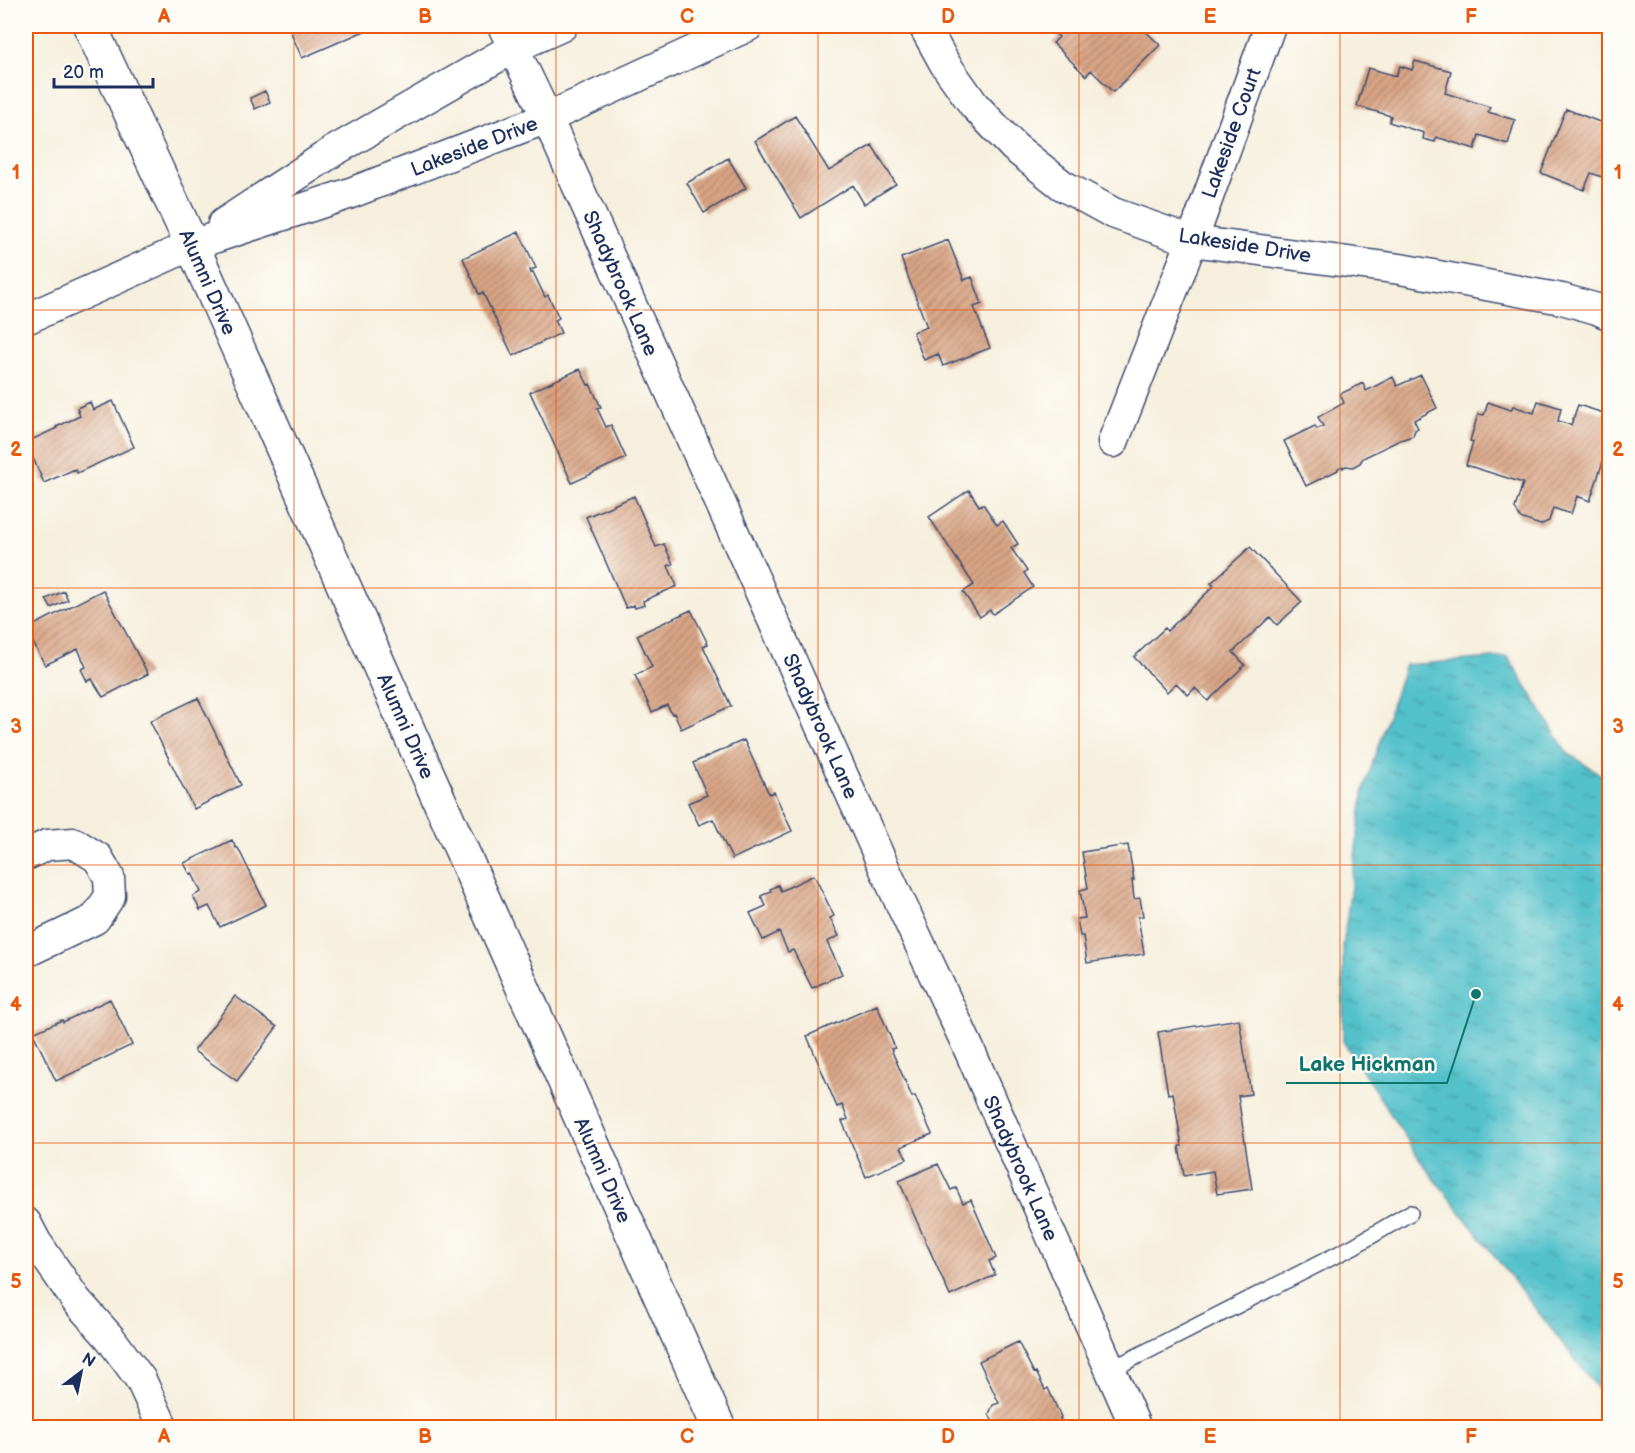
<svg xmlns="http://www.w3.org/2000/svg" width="1635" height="1453" font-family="'Balsamiq Sans',sans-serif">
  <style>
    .water { fill: url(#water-ripples); stroke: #377894; stroke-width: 1.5 }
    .building { fill: url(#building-hatch) }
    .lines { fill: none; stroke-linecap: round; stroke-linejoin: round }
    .service-casing { stroke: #3c4c71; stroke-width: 18 }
    .minor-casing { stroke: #3c4c71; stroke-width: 33 }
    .secondary-casing { stroke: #3c4c71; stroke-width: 36 }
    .service { stroke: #fff; stroke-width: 15 }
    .minor { stroke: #fff; stroke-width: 30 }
    .secondary { stroke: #fff; stroke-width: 33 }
    .grid { fill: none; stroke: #e8590c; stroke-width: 1.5; stroke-opacity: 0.55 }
    .labels { text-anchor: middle; stroke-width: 4.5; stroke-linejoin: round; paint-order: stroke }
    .street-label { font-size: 20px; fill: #1b2f5e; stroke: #fdfcf7 }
    .leader { fill: none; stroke: #0f766e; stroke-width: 2 }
    .callout-dot { fill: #0f766e; stroke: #fdfcf7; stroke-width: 2 }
    .callout-label { font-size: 21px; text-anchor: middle; font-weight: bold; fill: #0f766e; stroke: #fdfcf7; stroke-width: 4.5; stroke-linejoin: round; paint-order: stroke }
    .neatline { fill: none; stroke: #e8590c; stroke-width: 2 }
    .grid-label { font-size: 20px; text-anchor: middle; font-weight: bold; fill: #e8590c }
  </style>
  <defs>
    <pattern id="water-ripples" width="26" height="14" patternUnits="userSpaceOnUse" patternTransform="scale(1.5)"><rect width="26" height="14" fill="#53c1ca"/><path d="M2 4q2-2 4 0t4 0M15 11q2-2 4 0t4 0" fill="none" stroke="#449da7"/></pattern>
    <pattern id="building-hatch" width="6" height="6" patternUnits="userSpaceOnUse" patternTransform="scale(1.5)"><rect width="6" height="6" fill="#d9a484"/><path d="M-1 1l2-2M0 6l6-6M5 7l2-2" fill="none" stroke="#af866f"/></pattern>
  </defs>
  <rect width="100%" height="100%" fill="#fdfcf7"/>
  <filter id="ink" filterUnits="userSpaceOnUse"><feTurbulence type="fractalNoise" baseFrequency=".0167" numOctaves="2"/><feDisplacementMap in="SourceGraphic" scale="12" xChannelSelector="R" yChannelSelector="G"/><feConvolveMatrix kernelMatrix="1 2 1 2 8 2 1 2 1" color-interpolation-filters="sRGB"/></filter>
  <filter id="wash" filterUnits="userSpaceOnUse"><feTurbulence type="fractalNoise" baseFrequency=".008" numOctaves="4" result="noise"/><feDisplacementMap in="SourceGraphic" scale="24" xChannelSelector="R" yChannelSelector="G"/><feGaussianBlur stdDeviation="1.35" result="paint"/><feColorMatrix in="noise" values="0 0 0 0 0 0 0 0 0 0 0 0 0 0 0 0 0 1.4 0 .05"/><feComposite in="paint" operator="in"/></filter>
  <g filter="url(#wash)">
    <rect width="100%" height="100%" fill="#f6efdd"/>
    <path class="water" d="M1508,657L1567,753L1609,780V1403L1423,1164L1343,1041V946L1364,789L1405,665Z"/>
    <g id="blocks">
      <path class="building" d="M288,26H376L302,58Z
        M1047,26H1140L1160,45L1113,92L1091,70L1086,76L1053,43L1059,37Z
        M1415,61L1451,71L1445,93L1490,107L1488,112L1515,120L1508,144L1479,135L1475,149L1436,137L1435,142L1423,139L1424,133L1389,122L1391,116L1357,106L1368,68L1396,76L1400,66L1412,70Z
        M265,91L270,102L255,109L250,98Z
        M1566,109L1605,124L1610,113V180L1591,173L1584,190L1541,173Z
        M795,116L829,171L872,145L896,184L864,204L853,185L801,218L755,141Z
        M728,158L746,188L704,213L687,183Z
        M519,232L536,268L530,270L531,273L533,272L545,297L548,295L559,318L555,320L561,333L513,356L483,293L479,294L463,258Z
        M948,240L964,280L972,277L982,304L974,307L990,348L943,366L938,354L924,360L913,332L927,327L901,258Z
        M580,369L588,385L590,384L601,407L597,408L606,427L611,425L626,458L572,483L530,392Z
        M1421,375L1437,408L1414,420L1418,428L1415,430L1413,436L1400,440L1363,458L1360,463L1353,467L1346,466L1343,468V466L1338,468V470L1306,486L1284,441L1315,426L1317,429L1323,426L1318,417L1344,403L1340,394L1363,383L1366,391L1393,377L1397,386Z
        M113,401L134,447L77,473L75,469L44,483L26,442L29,441L57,428L56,427L80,416L77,408L90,402L93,410Z
        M1538,401L1561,408L1558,421L1571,425L1578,405L1610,415V440L1590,501L1577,496L1571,514L1553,508L1549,521L1540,525L1520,518L1515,508L1523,483L1466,465L1473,442L1470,441L1478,414L1484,415L1488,402L1511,410L1513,406L1534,413Z
        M969,490L979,506L983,504L997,525L1003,521L1018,544L1011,548L1027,571L1024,573L1033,587L993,614L990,610L980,617L963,592L974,585L929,517Z
        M634,496L656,547L664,544L673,564L668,566L677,586L643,601L644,605L635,608L634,605L626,608L586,517Z
        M1250,547L1302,602L1277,625L1270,617L1233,652L1245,665L1208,701L1195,688L1188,695L1176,683L1167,692L1134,657L1165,628L1167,631L1214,586L1211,583Z
        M103,590L148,674L103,697L92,679L87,681L81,669L86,667L78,649L45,665L26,629Z
        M64,591L68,600L51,608L46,599Z
        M691,610L708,644L703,646L731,706L681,729L674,713L672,714L667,705L652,712L635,675L652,667L637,635Z
        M198,698L241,785L194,809L150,721Z
        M744,740L769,794L774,792L792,831L732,859L713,819L699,825L688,803L707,795L693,763Z
        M232,840L236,848H238L266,905L220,927L209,906L200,910L193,896L201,892L192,873L190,874L184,863Z
        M1128,845L1134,880H1132L1134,899L1140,898L1143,916L1138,917L1144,954L1087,963L1083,936H1080L1077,919L1085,918L1080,890L1088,888L1082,852Z
        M814,875L834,916L830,918L839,936L827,942L842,974L812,988L793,950L788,952L779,932L763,940L750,913L766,906L761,896L771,891L770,889L778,885L781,891Z
        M235,996L277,1027L237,1081L194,1051Z
        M110,999L132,1045L56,1081L33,1033L62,1020L63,1022Z
        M877,1005L895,1048L891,1049L912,1097L915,1096L932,1134L901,1147L907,1159L866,1177L842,1121L848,1119L842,1105L837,1107L807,1036Z
        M1239,1019L1251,1094L1238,1096L1252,1189L1217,1194L1213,1171L1184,1176L1179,1146H1182L1173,1093L1168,1094L1158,1032Z
        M938,1164L951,1190L956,1188L963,1203L971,1200L996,1258L989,1261L995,1275L950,1296L899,1181Z
        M1018,1342L1034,1373L1036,1372L1045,1390L1048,1388L1061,1417L1060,1418L1064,1428H1007L1011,1426L1010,1423L1001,1427L993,1422L989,1414L993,1405L999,1403L979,1361Z"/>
    </g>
  </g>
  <g filter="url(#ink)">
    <use href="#blocks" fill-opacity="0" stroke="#3c4c71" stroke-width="1.5"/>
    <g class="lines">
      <defs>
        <path id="service" d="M1110,1370L1354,1246L1410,1213"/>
        <path id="minor" d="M503,26L547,118L698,453L887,874L968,1047L1136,1428
          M924,26L945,64L974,105L1014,147L1062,185L1113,213L1192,241L1400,269L1562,299L1597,309L1610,315
          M223,224L332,152L513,48L562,26
          M26,319L192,245L348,194L547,118L748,26
          M1113,442L1192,241L1270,26
          M26,855L47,845L74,843L98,858L109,877L110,896L95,919L26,952
          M26,1223L36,1242L76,1300L110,1338L141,1380L163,1428"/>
        <path id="secondary" d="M90,26L192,245L719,1428"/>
      </defs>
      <use href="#service" class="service-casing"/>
      <use href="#minor" class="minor-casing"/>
      <use href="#secondary" class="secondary-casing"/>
      <use href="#service" class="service"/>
      <use href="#minor" class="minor"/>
      <use href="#secondary" class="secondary"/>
    </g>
  </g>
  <path class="grid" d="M294,26V1428M556,26V1428M818,26V1428M1079,26V1428M1340,26V1428M26,310H1610M26,588H1610M26,865H1610M26,1143H1610"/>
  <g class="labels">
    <g class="street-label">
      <text transform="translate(1231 133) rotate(-70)" y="7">Lakeside Court</text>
      <text transform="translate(474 146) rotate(-21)" y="7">Lakeside Drive</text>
      <text transform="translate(1245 245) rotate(9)" y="7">Lakeside Drive</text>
      <text transform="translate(208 282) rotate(66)" y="7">Alumni Drive</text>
      <text transform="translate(621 283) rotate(66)" y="7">Shadybrook Lane</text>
      <text transform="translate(406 726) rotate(66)" y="7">Alumni Drive</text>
      <text transform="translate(821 726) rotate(66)" y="7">Shadybrook Lane</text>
      <text transform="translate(1021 1168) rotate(66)" y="7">Shadybrook Lane</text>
      <text transform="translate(603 1170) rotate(66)" y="7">Alumni Drive</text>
    </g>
  </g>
  <path class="leader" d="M1476 994L1447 1083H1286"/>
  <circle class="callout-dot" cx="1476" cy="994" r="6"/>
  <g class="callout-label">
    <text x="1367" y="1071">Lake Hickman</text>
  </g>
  <rect width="1635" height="1453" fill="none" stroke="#fdfcf7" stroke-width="66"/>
  <g transform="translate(81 1372) rotate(32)" stroke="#fdfcf7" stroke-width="4.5" paint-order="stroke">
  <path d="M0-4.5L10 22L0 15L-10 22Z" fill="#1b2f5e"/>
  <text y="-9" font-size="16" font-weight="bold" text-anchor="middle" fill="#1b2f5e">N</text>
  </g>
  <path d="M54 78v9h99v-9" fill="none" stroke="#1b2f5e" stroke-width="3"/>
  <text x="63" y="78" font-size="18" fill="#1b2f5e" stroke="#fdfcf7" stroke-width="4.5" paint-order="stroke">20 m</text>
  <rect x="33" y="33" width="1569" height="1387" class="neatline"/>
  <g class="grid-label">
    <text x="164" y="23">A</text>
    <text x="425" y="23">B</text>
    <text x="687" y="23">C</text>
    <text x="948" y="23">D</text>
    <text x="1210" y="23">E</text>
    <text x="1471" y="23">F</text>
    <text x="16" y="179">1</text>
    <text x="1618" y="179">1</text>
    <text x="16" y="456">2</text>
    <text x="1618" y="456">2</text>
    <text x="16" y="733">3</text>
    <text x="1618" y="733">3</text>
    <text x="16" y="1011">4</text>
    <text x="1618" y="1011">4</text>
    <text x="16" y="1288">5</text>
    <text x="1618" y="1288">5</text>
    <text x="164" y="1443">A</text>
    <text x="425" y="1443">B</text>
    <text x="687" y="1443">C</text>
    <text x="948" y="1443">D</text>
    <text x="1210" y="1443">E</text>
    <text x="1471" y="1443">F</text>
  </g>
</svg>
